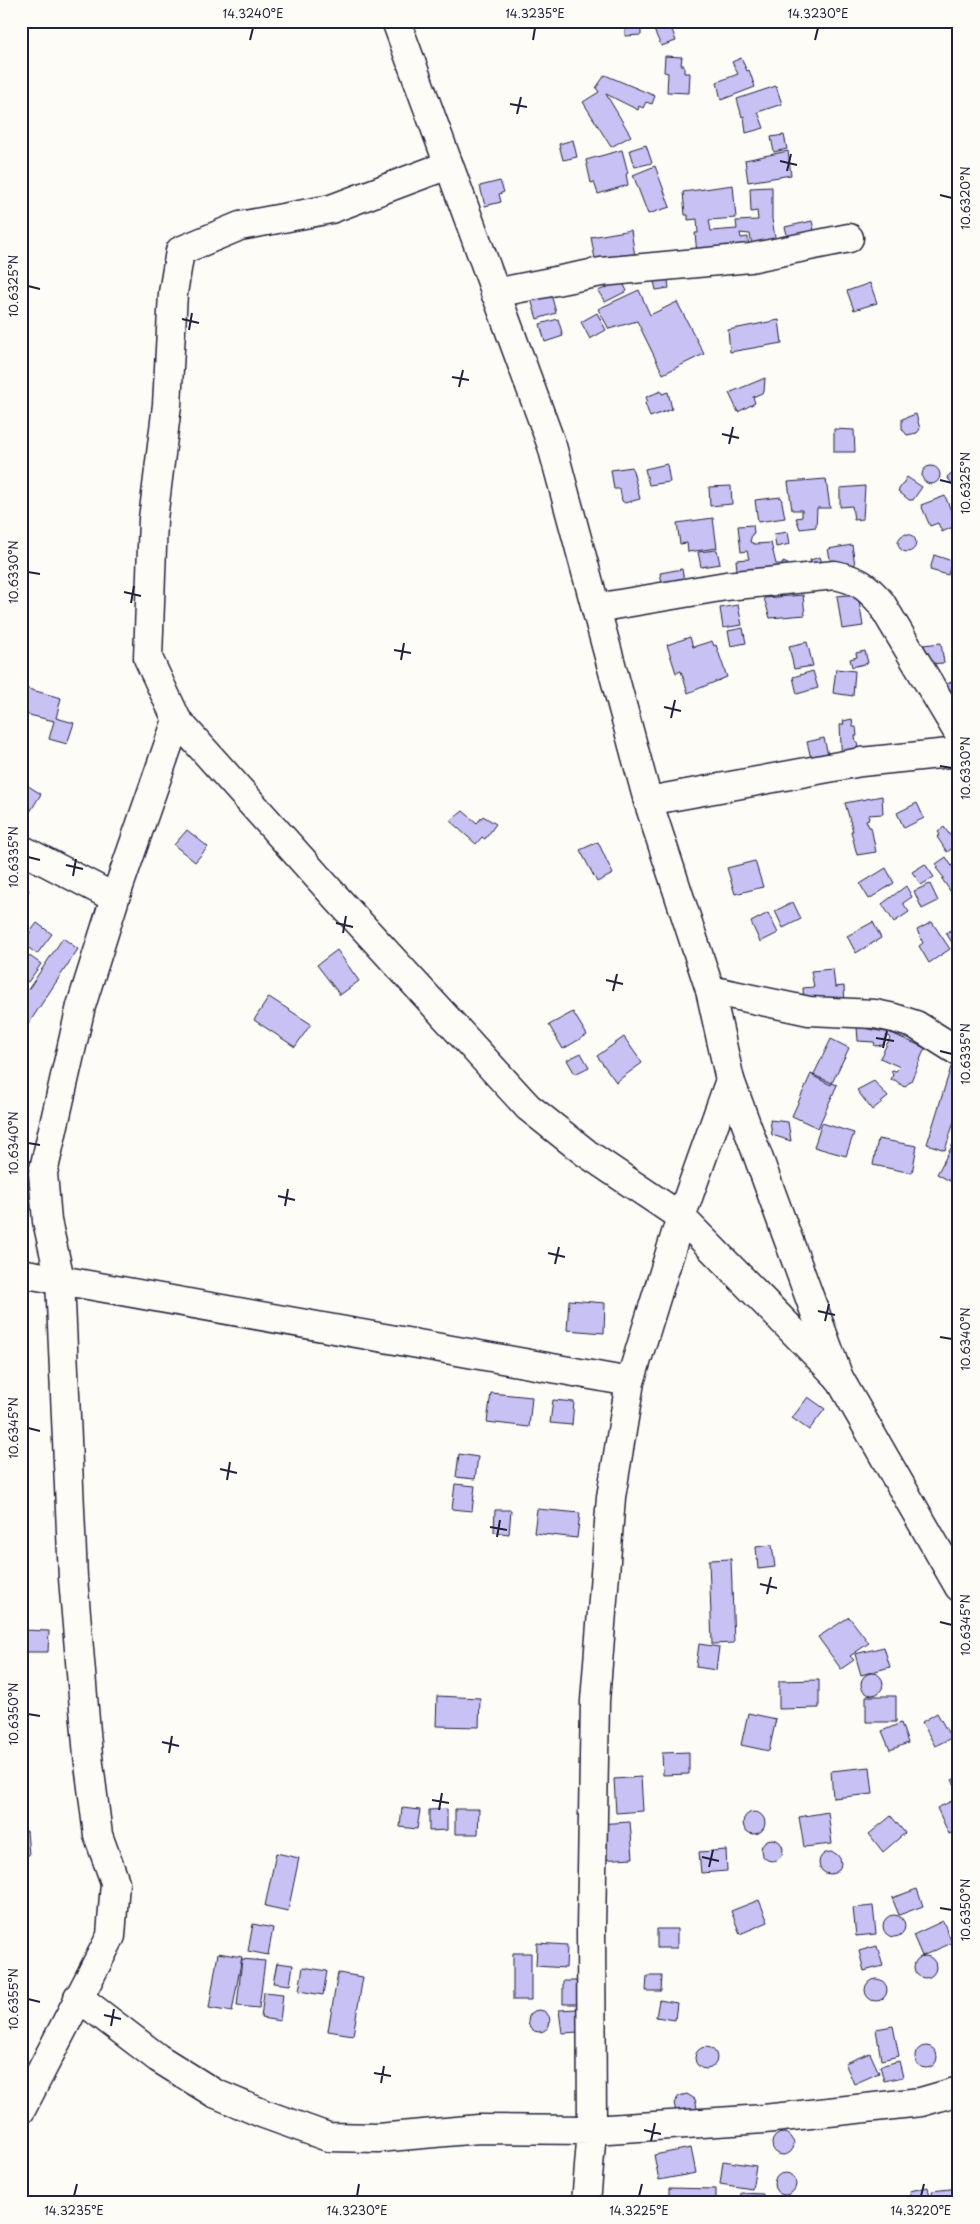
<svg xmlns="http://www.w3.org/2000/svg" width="980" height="2224" font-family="'Playpen Sans',sans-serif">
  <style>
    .building { fill: #c8c1f4; stroke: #22223b }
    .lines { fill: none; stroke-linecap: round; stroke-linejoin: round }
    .street-casing { stroke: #22223b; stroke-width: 31 }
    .secondary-casing { stroke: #22223b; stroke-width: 31 }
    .street { stroke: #fdfcf7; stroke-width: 28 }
    .secondary { stroke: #fdfcf7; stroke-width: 28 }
    .ticks { fill: none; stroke: #22223b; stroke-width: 2 }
    .neatline { fill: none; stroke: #22223b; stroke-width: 2 }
    .ticks-label { font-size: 12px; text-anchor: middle; fill: #22223b }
  </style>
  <rect width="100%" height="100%" fill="#fdfcf7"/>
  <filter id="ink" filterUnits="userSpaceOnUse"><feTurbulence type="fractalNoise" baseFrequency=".02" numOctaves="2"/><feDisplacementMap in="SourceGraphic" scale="10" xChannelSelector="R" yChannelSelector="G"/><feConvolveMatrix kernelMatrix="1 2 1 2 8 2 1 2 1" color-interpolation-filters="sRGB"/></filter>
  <g filter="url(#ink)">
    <path class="building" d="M670,24L676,41L661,46L654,30Z
      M625,26H641V35L625,36Z
      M665,56L682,57L681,65H684V73H690L689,93L667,92L668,73L664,72Z
      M741,58L747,71L749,70L755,87L721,100L717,82L738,74L732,62Z
      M605,75L655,96L652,104L646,102L643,108L639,106L638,110L606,94L631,136L611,147L583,102L599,92L596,88Z
      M776,86L782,104L758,112L764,128L746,133L744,116L742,117L737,99Z
      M784,135L787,149L774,152L771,137Z
      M573,140L577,157L563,160L559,144Z
      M646,145L652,163L635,167L630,150Z
      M622,150L628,173L626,174L628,185L598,194L594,182L591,183L586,160Z
      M788,151L791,175L748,182L745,160Z
      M655,166L670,207L648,214L633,175Z
      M500,181L504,192L499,194L501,202L485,206L480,186Z
      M733,185L736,218L709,220L711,231L737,229L736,221L758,220L757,211L751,212L750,188L772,187V219L776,243L752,246L750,234L740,233L741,238L748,237L749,251L697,254L695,233H698L697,219L688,220V215H685L683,192Z
      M812,221L817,242L790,246L785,227Z
      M631,230L636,263L597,270L591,237Z
      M667,273L669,288L656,290L653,277Z
      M622,281L627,291L605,302L598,291Z
      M870,283L877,303L854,310L847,291Z
      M550,290L556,313L537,319L530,296Z
      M639,290L650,315L677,302L704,354L663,374L637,321L609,329L598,309Z
      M597,313L606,330L590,339L581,322Z
      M558,319L563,336L545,342L540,324Z
      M779,320L782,343L730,352L728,330Z
      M765,378L764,392L753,397L755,403L738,412L729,393Z
      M661,391L662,394L668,392L672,409L650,417L645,403L648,402L646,397Z
      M916,414L920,429L917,433L907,435L902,429V419Z
      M834,429L854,430L855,452H834Z
      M667,464L670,482L649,485L645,469Z
      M959,466V488L957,490L947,477Z
      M922 475a9 9 0 1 1 18 0a9 9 0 1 1-18 0Z
      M632,467L640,499L625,503L622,501L620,489H614L611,470Z
      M907,477L922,487L913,500H909L898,491Z
      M826,479L830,508H817L816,527L800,529L796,518L802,517V510H792L788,482Z
      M731,486L732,504L710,506L709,487Z
      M865,486L863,519L854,520L852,506L840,507V488Z
      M945,496L957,525L942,532L938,523L930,526L921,505Z
      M781,497L785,518L758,522L755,500Z
      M713,518L717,548L688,552L687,543L680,544L677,523Z
      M753,525L754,533L752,534L750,542L755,544L771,543L776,564H783V562L788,564L789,572L738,579L736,560L749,559L747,551L741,552L738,526Z
      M788,532L790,544L776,547L774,534Z
      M898 543a9 9 0 1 1 18 0a9 9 0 1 1-18 0Z
      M852,545L855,565L832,568L828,549Z
      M717,550L720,564L701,567L698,552Z
      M934,555L952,561L948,575L930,570Z
      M820,557L824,568L813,572L810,560Z
      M682,569L685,587L664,592L660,573Z
      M858,594L863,626L842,629L837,596Z
      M803,595L805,615L770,618L764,598Z
      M738,605L742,625L723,628L720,608Z
      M21,619H24L21,637Z
      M743,628L746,643L731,646L728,631Z
      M690,637L693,647L712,641L714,646L716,645L727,677L688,693L681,671L676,673L667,645Z
      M807,642L813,666L794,669L789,646Z
      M941,643L944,663L925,664L923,645Z
      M865,651L868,663L852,667L850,659L857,657L856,653Z
      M836,669L855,671L853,696L833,693Z
      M813,671L818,688L797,694L793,677Z
      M958,678L959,700L953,704L942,687Z
      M21,687L61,698L56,718L74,723L67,744L49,739L54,721L21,713Z
      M852,719L853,727H856L857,736H855L856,742L857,741L860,761L842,764L840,725L844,724L843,721Z
      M824,738L828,755L811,758L807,742Z
      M25,784L41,794L30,812L21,807V790Z
      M882,796L883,814L868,815L869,819L866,820L869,827H871L876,852L857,855L851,831H853L845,803Z
      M917,803L924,818L904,828L897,813Z
      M463,811L477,823L483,816L496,824L485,839L482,837L476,844L450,821Z
      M944,827L957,845L947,852L937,837L940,835L938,832Z
      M187,830L208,847L195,862L174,845Z
      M598,842L613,874L597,882L580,850Z
      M946,857L955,871L959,868V891L953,895L942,879L944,878L936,868L938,867L936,864Z
      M755,861L763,887L735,894L727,868Z
      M925,864L934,877L921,885L912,872Z
      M886,868L894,883L869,899L860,884Z
      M930,884L938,901L922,909L914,891Z
      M21,886L29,890L21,904Z
      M906,886L912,897L903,903L909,912L894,922L882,904Z
      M793,902L801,919L783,928L775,911Z
      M768,913L778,933L760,942L751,922Z
      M873,922L881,938L856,953L847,936Z
      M932,922L950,949L929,963L919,946L923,943L917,930Z
      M37,923L52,934L37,954L22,943Z
      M959,926V948L956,949L946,933Z
      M63,938L78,949L25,1029L21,1026V1000Z
      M21,950L41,964L28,982L21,977Z
      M337,950L359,981L340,995L317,965Z
      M833,969L835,987L844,986L845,1006H804L803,988L814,987L811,971Z
      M269,997L311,1024L295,1047L254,1020Z
      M573,1012L587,1035L563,1049L549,1025Z
      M857,1027L891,1033L925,1048L911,1081L904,1087L895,1080H891L893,1074L891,1072L892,1070L896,1071L900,1067L880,1058L890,1038L887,1035L883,1045L875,1046L874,1042L858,1041Z
      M624,1037L642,1063L616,1082L597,1056Z
      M831,1039L849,1048L831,1085L813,1076Z
      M581,1053L589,1067L575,1074L567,1060Z
      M951,1067L959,1069V1106L945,1150L927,1144Z
      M811,1074L837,1085L818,1128L792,1116Z
      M874,1081L888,1097L872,1110L857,1090Z
      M770,1120L788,1122L791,1141L772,1135Z
      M822,1123L854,1133L846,1156L814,1147Z
      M959,1133V1186L937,1174Z
      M878,1139L917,1146L912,1173L873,1165Z
      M569,1300L605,1303L604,1333L567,1330Z
      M491,1393L532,1397L529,1427L487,1422Z
      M808,1397L825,1409L809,1430L792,1418Z
      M553,1400L574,1402L572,1425L550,1423Z
      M459,1454L478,1457L475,1479L456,1477Z
      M455,1484L475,1486L472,1511L452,1509Z
      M537,1509L580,1513L577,1538L534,1533Z
      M495,1510H511L509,1534L494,1532Z
      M772,1545L775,1567L758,1569L756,1547Z
      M731,1559L734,1643L712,1644L709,1560Z
      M849,1617L869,1643L850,1656L854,1660L841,1669L818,1637Z
      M22,1630L49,1631L48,1652H22Z
      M699,1644L719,1647L716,1670L696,1667Z
      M884,1647L890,1667L861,1675L855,1654Z
      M861 1684a11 11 0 1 1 22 0a11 11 0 1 1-22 0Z
      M819,1680V1708L779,1709V1681Z
      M437,1696L480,1698L479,1727L436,1726Z
      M866,1696H896V1722H866Z
      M748,1713L776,1719L769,1751L741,1745Z
      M937,1713L951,1738L935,1746L922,1722Z
      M901,1723L908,1743L890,1750L882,1731Z
      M689,1752V1774L663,1775L662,1753Z
      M870,1767L873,1794L833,1798L831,1771Z
      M959,1776V1792L952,1780Z
      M641,1777L643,1811L616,1813L614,1779Z
      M954,1800L959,1810V1830L949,1834L937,1808Z
      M402,1808L420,1810L417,1829L400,1827Z
      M447,1809V1830L429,1831V1810Z
      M455,1809H479L478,1834H455Z
      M828,1812L832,1844L804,1847L799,1817Z
      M743 1823a11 11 0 1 1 22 0a11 11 0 1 1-22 0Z
      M891,1816L905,1833L883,1852L869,1834Z
      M630,1822L633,1858L598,1860L596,1824Z
      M21,1831H27L29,1855L21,1856Z
      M761 1850a11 11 0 1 1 22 0a11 11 0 1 1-22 0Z
      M726,1850L727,1871L701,1873L699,1852Z
      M819 1863a11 11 0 1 1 22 0a11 11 0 1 1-22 0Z
      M276,1853L299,1858L288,1911L265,1906Z
      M917,1889L923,1906L899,1915L892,1898Z
      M759,1900L768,1922L740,1934L731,1911Z
      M873,1906L876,1934L856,1936L853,1908Z
      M883 1926a11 11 0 1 1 22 0a11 11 0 1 1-22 0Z
      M943,1921L952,1943L922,1956L913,1935Z
      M253,1924L273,1928L268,1955L248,1951Z
      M657,1929H677V1948H657Z
      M537,1943L567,1945L566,1968L536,1966Z
      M877,1946L883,1966L864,1971L859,1951Z
      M218,1953L242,1957L232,2012L209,2008Z
      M513,1953H531V2000H513Z
      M914 1967a11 11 0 1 1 22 0a11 11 0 1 1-22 0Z
      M242,1959L265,1961L259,2008L237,2006Z
      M277,1963L293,1965L290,1985L273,1983Z
      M303,1967L327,1971L323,1995L299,1991Z
      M338,1973L363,1977L353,2035L328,2031Z
      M647,1976H662L661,1991H646Z
      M865 1990a11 11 0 1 1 22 0a11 11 0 1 1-22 0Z
      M563,1981H578V2004H563Z
      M264,1992L283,1994L280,2021L261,2018Z
      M659,2000L677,2003L675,2020L656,2017Z
      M577,2009L579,2032L562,2033L559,2010Z
      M528 2021a11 11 0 1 1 22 0a11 11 0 1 1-22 0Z
      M893,2026L899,2056L881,2060L876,2029Z
      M915 2057a11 11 0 1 1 22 0a11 11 0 1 1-22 0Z
      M695 2058a11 11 0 1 1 22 0a11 11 0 1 1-22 0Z
      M870,2053L879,2073L854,2084L845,2063Z
      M899,2061L903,2077L884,2081L880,2066Z
      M687,2094L695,2099L697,2108L692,2115L676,2112L674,2103L679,2096Z
      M772 2144a11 11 0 1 1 22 0a11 11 0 1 1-22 0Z
      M691,2148L696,2173L659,2180L654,2155Z
      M723,2161L756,2166L752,2189L720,2184Z
      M774 2184a11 11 0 1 1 22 0a11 11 0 1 1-22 0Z
      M928,2187L931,2203H913L910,2191Z
      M669,2188L716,2189V2203H669Z
      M959,2188V2203H934L932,2191Z
      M741,2193L763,2194L762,2203H740Z"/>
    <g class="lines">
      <defs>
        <path id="street" d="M448,165L331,209L240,226L180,251L173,293L167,405L153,519L148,658L177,720L331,892L528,1107L586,1153L681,1217L839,1378
          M495,293L601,272L750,258L849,238
          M596,608L726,586L835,575C857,580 866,585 881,603L959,734
          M648,801L861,762L959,752
          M21,849L115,898
          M710,990L809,1011L875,1014L894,1018L916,1025L959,1052
          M21,1273L630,1382
          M78,1997L158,2058L214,2093L264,2114L328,2137L378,2138L479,2129L592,2130L764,2119L921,2102L959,2091
          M21,2110L111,1936L115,1882L98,1835L88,1756L73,1578L60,1279L47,1221L43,1173L81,1006L115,898L177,720
          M586,2203L592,2130L591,1929L595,1701L611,1497L630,1382L681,1217L730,1080"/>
        <path id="secondary" d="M396,21L552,446L648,801L710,990L730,1080L839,1378L959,1587"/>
      </defs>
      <use href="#street" class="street-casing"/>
      <use href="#secondary" class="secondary-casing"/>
      <use href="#street" class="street"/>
      <use href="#secondary" class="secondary"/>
    </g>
  </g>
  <path class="ticks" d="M250,40L253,28M533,40L535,28M815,40L818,28M510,104L527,107M517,114L521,97M780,161L797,165M787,171L791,154M940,195L952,198M28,286L40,289M182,319L199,323M189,330L192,313M452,377L469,380M459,387L463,370M722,434L739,438M729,444L733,427M940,480L952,483M28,572L40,574M124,592L141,596M131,603L134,586M394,650L411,653M401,660L404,643M664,707L681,711M671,718L675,700M940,766L952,768M28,857L40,860M66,865L83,869M73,876L76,859M336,923L353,927M343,933L346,916M606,980L623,984M613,991L617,974M876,1038L894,1041M883,1048L887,1031M940,1051L952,1054M28,1143L40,1145M278,1196L295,1200M285,1206L288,1189M548,1253L565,1257M555,1264L559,1247M818,1311L835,1315M825,1321L829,1304M940,1337L952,1339M28,1428L40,1431M220,1469L237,1473M227,1480L230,1462M490,1527L507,1530M497,1537L500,1520M760,1584L777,1588M767,1594L771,1577M940,1622L952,1625M28,1714L40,1716M162,1742L179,1746M169,1753L172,1736M432,1800L449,1803M439,1810L442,1793M702,1857L719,1861M709,1867L713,1850M940,1908L952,1910M28,1999L40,2002M104,2015L121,2019M111,2026L114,2009M374,2073L391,2076M381,2083L384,2066M644,2130L661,2134M651,2141L655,2123M74,2196L77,2184M357,2196L359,2184M639,2196L642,2184M921,2196L924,2184"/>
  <rect width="980" height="2224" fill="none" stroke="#fdfcf7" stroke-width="55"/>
  <rect x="28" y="28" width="924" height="2168" class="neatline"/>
  <g class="ticks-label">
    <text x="253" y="18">14.3240°E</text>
    <text x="535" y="18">14.3235°E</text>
    <text x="818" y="18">14.3230°E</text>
    <text transform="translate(966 198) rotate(-90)" y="4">10.6320°N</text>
    <text transform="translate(14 286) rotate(-90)" y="4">10.6325°N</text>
    <text transform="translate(966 483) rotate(-90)" y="4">10.6325°N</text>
    <text transform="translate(14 572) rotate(-90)" y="4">10.6330°N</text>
    <text transform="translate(966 768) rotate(-90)" y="4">10.6330°N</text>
    <text transform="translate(14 857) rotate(-90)" y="4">10.6335°N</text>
    <text transform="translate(966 1054) rotate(-90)" y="4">10.6335°N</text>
    <text transform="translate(14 1143) rotate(-90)" y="4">10.6340°N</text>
    <text transform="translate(966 1339) rotate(-90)" y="4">10.6340°N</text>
    <text transform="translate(14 1428) rotate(-90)" y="4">10.6345°N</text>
    <text transform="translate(966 1625) rotate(-90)" y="4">10.6345°N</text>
    <text transform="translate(14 1714) rotate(-90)" y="4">10.6350°N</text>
    <text transform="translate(966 1910) rotate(-90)" y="4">10.6350°N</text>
    <text transform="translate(14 1999) rotate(-90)" y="4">10.6355°N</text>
    <text x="74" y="2215">14.3235°E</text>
    <text x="357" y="2215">14.3230°E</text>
    <text x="639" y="2215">14.3225°E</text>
    <text x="921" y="2215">14.3220°E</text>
  </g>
</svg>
